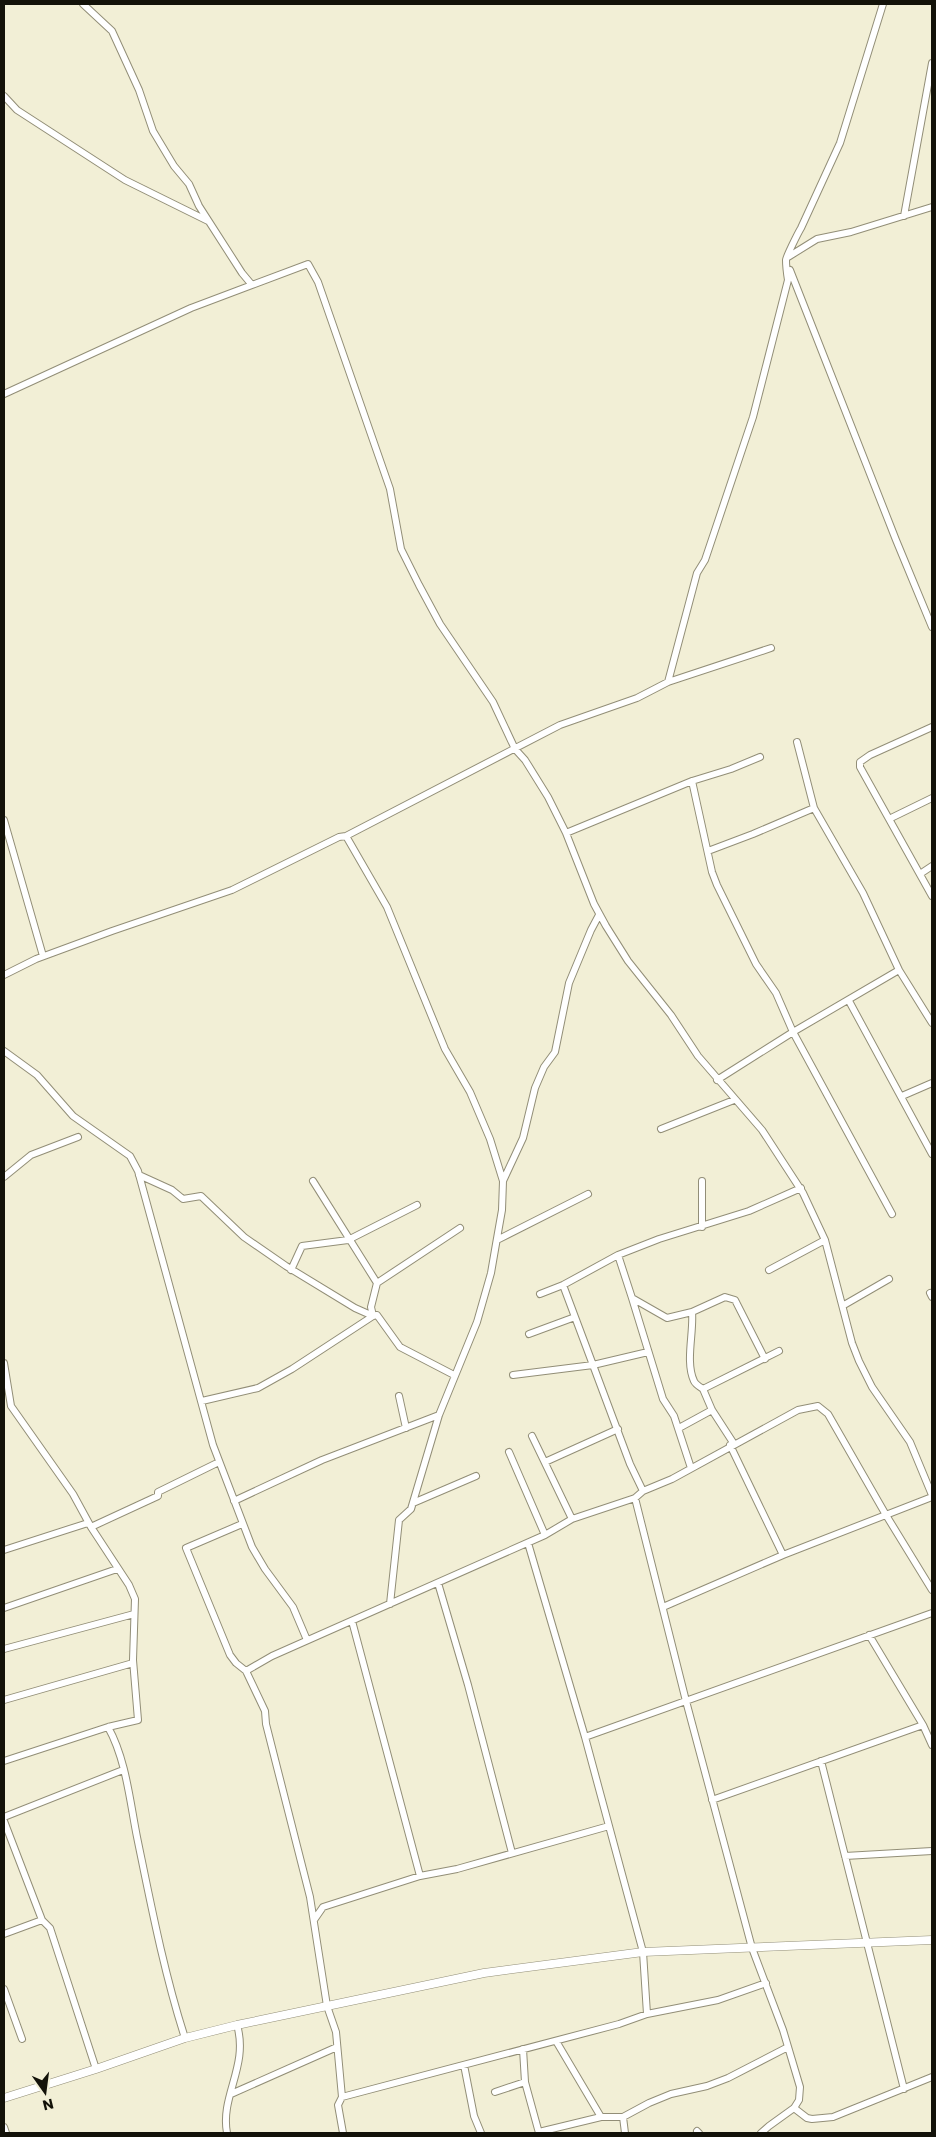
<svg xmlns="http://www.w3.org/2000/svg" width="936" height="2137" font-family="Poppins,sans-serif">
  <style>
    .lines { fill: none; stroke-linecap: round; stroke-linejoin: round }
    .minor-casing { stroke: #928e77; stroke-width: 8 }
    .tertiary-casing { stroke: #928e77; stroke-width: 9 }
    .minor { stroke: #fff; stroke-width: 6 }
    .tertiary { stroke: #fff; stroke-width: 8 }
  </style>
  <rect width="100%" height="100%" fill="#f2efd6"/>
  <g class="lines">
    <defs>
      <path id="minor" d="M83,4L112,31L139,90L153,131L174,166L189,184L199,206L242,273L252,285L308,264L318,282L390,489L401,549L419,585L440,624L493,702L515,749L525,760L548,797L566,833L594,904L606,926L628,961L671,1015L698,1056L762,1130L803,1193L825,1240L852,1343L859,1361L872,1387L910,1442L932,1495
        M4,96L17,110L125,180L208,221
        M904,216L932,63
        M788,257L817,239L851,232L932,207
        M790,270L896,540L932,627
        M4,394L191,308L252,285
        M668,682L697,573L705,560L753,417L788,280C787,274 786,267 786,260C786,257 798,233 801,228L840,143L883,4
        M932,727L870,755L860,762V767L932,896
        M797,742L814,808L863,893L899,970
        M692,781L712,872L717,885L756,964L776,993L793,1032L892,1214
        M889,819L932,798
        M4,820L43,956
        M566,833L692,781L731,769L760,757
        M346,836L387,907L445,1049L470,1092L490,1139L503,1181
        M708,851L753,834L814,808
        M920,874L932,866
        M4,975L36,959L112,931L232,890L339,837L346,836L560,725L637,698L668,682L771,648
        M849,1001L932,1154
        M4,1051L37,1075L73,1116L130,1156L138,1171L213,1445L252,1547L265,1569L293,1607L307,1640
        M717,1080L793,1032L899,970L932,1023
        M902,1096L932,1083
        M661,1129L734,1100
        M139,1175L172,1190L183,1199L201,1196L244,1237L286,1266L355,1308L373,1316L292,1369L258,1388L202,1401
        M4,1177L31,1155L78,1137
        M313,1181L377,1283
        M702,1181V1227
        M497,1240L588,1194
        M618,1255L632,1298L667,1318L692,1312
        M291,1270L302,1246L348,1240L417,1205
        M769,1270L825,1240
        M930,1293L932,1297
        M540,1294L563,1285L618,1255L659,1239L749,1211L801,1188
        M632,1298L663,1399L674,1416L691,1468
        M844,1305L889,1279
        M529,1334L575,1317
        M4,1363L11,1406L73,1494L91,1527L129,1585L135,1599L133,1660L138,1720L108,1727L4,1761
        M454,1375L400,1347L377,1315L373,1316L371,1307L377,1283L460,1228
        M513,1375L593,1365L563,1285
        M703,1389C700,1387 695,1384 694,1381C685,1362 694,1332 692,1312L725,1297L735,1300L765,1359
        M399,1396L406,1428
        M679,1428L712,1410
        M532,1436L572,1519
        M734,1444L712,1410L703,1389L779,1351
        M730,1445L783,1555
        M509,1452L545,1535
        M545,1462L618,1429
        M643,1491L630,1464L593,1365L648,1352
        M635,1498L686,1701L752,1948L783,2030L800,2087L799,2100L794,2108L769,2126L761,2133
        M234,1501L322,1460L439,1415
        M413,1503L476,1476
        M242,1524L186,1548L230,1655L236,1663L246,1671L272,1656L545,1535L572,1519L635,1498L643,1491L672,1479L798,1410L818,1406L828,1414L886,1515L932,1590
        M91,1527L158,1496V1492L219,1462
        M528,1543L585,1737L643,1952L647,2014
        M4,1550L88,1523
        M438,1583L468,1685L512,1853
        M390,1604L399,1520L411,1509L439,1415L477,1322L491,1273L496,1244L502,1210L503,1181L523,1138L535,1088L544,1067L555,1052L569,983L591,930L599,915
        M663,1607L783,1555L932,1497
        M4,1608L117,1569
        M352,1621L420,1876
        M869,1635L923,1725L932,1745
        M4,1649L134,1614
        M246,1671L265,1711L266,1724L310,1897L327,2006L336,2032L342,2097L338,2105L343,2133
        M4,1700L133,1663
        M108,1727C126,1759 130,1802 137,1837C151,1905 164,1973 185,2038
        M585,1737L932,1613
        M821,1761L904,2089
        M712,1800L923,1725
        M4,1817L123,1770
        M4,1821L42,1920L50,1928L96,2069
        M845,1856L932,1851
        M314,1920L323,1907L420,1876L457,1869L609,1826
        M4,1934L42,1920
        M4,1989L22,2039
        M556,2041L601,2117
        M523,2049L525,2082L539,2133
        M464,2065L474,2116L481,2133
        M495,2092L525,2082
        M231,2094L337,2047
        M342,2097L619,2024L647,2014L718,2000L766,1983
        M794,2108L807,2118L812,2119L833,2117L932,2077
        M623,2117L625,2133
        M4,2127L6,2133
        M697,2131L699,2133
        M539,2132L601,2117H623L649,2103L671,2094L707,2086L728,2078L788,2047
        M227,2133C220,2096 249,2066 237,2025"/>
      <path id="tertiary" d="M4,2098L96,2069L185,2038L237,2025L484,1973L643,1952L932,1940"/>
    </defs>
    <use href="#minor" class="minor-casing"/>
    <use href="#tertiary" class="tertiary-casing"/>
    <use href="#minor" class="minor"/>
    <use href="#tertiary" class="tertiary"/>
  </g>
  <rect width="936" height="2137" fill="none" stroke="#131209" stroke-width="10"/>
  <g transform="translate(45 2092) rotate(166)" stroke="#f2efd6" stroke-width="4" paint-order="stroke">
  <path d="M0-4L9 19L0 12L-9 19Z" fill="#131209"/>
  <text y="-8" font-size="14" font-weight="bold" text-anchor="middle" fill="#131209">N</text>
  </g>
</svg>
